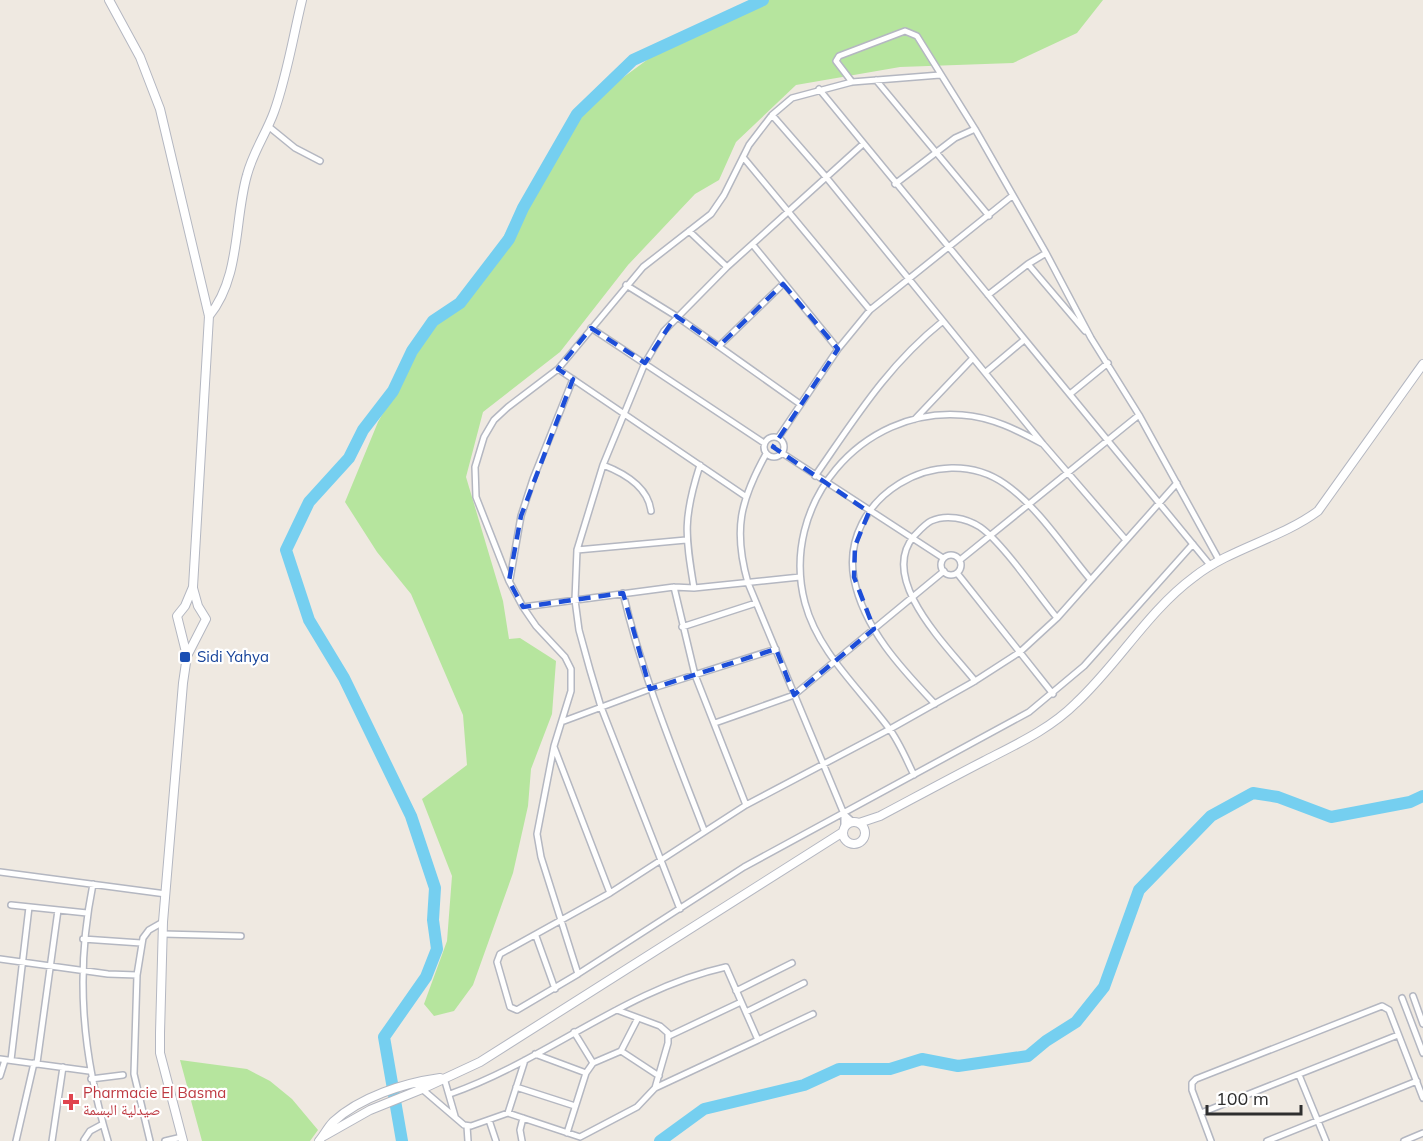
<svg xmlns="http://www.w3.org/2000/svg" width="1423" height="1141" font-family="Mulish,'Noto Naskh Arabic',sans-serif">
  <style>
    .green { fill: #b6e59e }
    .lines { fill: none; stroke-linecap: round; stroke-linejoin: round }
    .river { stroke: #75cff0; stroke-width: 12 }
    .street-casing { stroke: #b4b7c1; stroke-width: 8 }
    .secondary-casing { stroke: #b4b7c1; stroke-width: 10 }
    .street { stroke: #fff; stroke-width: 5 }
    .secondary { stroke: #fff; stroke-width: 8 }
    .marked { fill: none; stroke: #1d4ed8; stroke-width: 4.5; stroke-dasharray: 12 8; stroke-linejoin: round }
    .transit-dot { fill: #1a4fb4; stroke: #fff; stroke-width: 2 }
    .health-dot { fill: #e0444e; stroke: #fff; stroke-width: 2 }
    .labels { text-anchor: middle; stroke-width: 4.5; stroke-linejoin: round; paint-order: stroke }
    .transit-label { font-size: 15px; fill: #164399; stroke: #fff; text-anchor: start }
    .health-label { font-size: 15px; fill: #be3a42; stroke: #fff; text-anchor: start }
  </style>
  <rect width="100%" height="100%" fill="#efe9e1"/>
  <path class="green" d="M769,0H1103L1077,33L1013,63L900,67L796,85L736,142L719,180L695,194L628,265L560,352L483,412L466,477L503,601L509,639L520,638L556,661L552,714L531,769L528,806L513,873L473,985L454,1011L434,1016L424,1004L447,941L452,876L422,799L467,765L463,715L411,594L377,552L345,502L378,422L432,327L491,259L572,115L651,57Z
    M180,1060L247,1069L270,1081L292,1099L318,1130L310,1141H202Z"/>
  <g class="lines">
    <path class="river" d="M402,1141L384,1037L426,977L437,949L433,920L435,888L411,816L344,678L309,620L286,550L309,502L349,458L363,430L393,391L412,351L433,321L460,303L509,239L523,208L577,114L633,60L763,0
      M660,1141L704,1109L804,1085L839,1069H890L922,1059L958,1066L1028,1056L1046,1041L1076,1022L1104,987L1139,890L1211,816L1253,793L1278,797L1331,817L1410,802L1423,796"/>
    <defs>
      <path id="street" d="M876,80L989,216
        M852,82L836,61L839,56L905,31L917,36L975,129L1046,253L1091,338L1139,415L1219,560
        M819,89L1210,565
        M772,115L826,177L1043,444L1125,539
        M268,126L295,148L320,161
        M743,157L870,310
        M895,184L955,138L975,129
        M689,231L727,267
        M753,245L838,349
        M1046,253L1028,264L1085,331
        M626,285L676,316L800,404
        M988,295L1028,264
        M591,328L764,443
        M719,346L783,284
        M558,369L745,496
        M986,372L1024,340
        M1070,394L1108,363
        M915,419L973,358
        M764 447a10 10 0 1 1 20 0a10 10 0 1 1-20 0Z
        M778,438L838,349L870,310L1012,196
        M782,453L943,558
        M766,454C740,501 733,530 748,583L844,814V829
        M603,465C624,473 648,487 651,511
        M815,476C856,417 887,366 943,321
        M1177,483L1057,618L1020,652L975,681L890,729L746,805L610,893L500,954L497,962L510,1007L517,1010L578,974L744,867L1029,712L1084,666L1193,544
        M577,550L686,540
        M941 565a10 10 0 1 1 20 0a10 10 0 1 1-20 0Z
        M960,560L1139,415
        M957,573L1053,694
        M510,579L521,516L533,479L573,379
        M674,587L695,675L746,805
        M694,588C685,534 683,518 700,465
        M623,593C642,675 674,752 704,830
        M523,607L674,587L694,588L800,577
        M682,627L756,603
        M975,681C949,648 877,580 914,536C919,531 925,524 931,521C946,514 966,518 980,527C1003,543 1038,595 1057,618
        M935,704C901,668 864,629 854,579C839,498 939,438 1005,484C1038,507 1064,548 1090,579
        M564,721L650,689L776,649
        M715,723L794,695L944,571
        M554,747L610,893
        M914,775C906,759 899,741 888,727C859,688 818,652 805,603C779,505 861,407 962,415C992,417 1017,430 1043,444
        M844,814L853,822
        M0,872L166,894
        M93,884C75,973 82,1054 108,1141
        M11,905L87,913
        M680,909L601,707L590,670L579,630L575,600L577,550L603,465L645,363L664,331L727,267L863,144
        M163,934L241,936
        M536,936L555,989
        M83,939L141,943
        M0,959L108,974L137,975
        M578,974L541,857L537,834L554,746L571,691V669L565,657L536,626L523,607L509,581L476,497L475,467L484,437L494,420L508,407L558,369L643,267L711,214L724,195L749,145L772,115L792,98L852,82L940,75
        M736,991L792,963
        M1413,996L1423,1024
        M1402,998L1423,1053
        M617,1010L660,1026L668,1033V1043L655,1088
        M746,1012L804,983
        M574,1032L593,1063
        M669,1036L741,1002
        M758,1040L813,1014
        M621,1051L659,1076
        M535,1054L586,1073L567,1133
        M0,1059L89,1071
        M11,1060L29,907
        M37,1063L58,910
        M586,1073L593,1063L621,1051L638,1018
        M1299,1075L1326,1141
        M0,1076L5,1060
        M444,1078L455,1116
        M91,1079L123,1075
        M516,1087L575,1106
        M422,1089L464,1125L471,1126L508,1113L580,1137L637,1107L655,1088L758,1040L726,967C626,989 545,1061 450,1094
        M508,1113L525,1060
        M1201,1113L1398,1035
        M489,1120L496,1141
        M467,1126L468,1141
        M84,1140L90,1131L103,1124
        M16,1141L34,1063
        M52,1141L63,1067
        M150,1141L134,1074L137,975L143,938L149,930L163,922
        M165,1141L182,1137
        M522,1141L520,1130L523,1118
        M1211,1141L1192,1090V1083L1196,1079L1382,1006L1389,1010L1423,1098
        M1267,1141L1417,1081
        M1404,1141L1423,1133"/>
      <path id="secondary" d="M109,0L140,57L160,109L209,316L193,587L185,606L177,616L187,656
        M209,316C241,277 234,220 247,175C253,152 266,134 274,112C287,76 293,37 302,0
        M843 833a11 11 0 1 1 22 0a11 11 0 1 1-22 0Z
        M859,823L880,816C914,798 949,779 984,761C1017,744 1050,729 1076,703C1118,664 1148,611 1194,577C1231,548 1280,539 1318,511L1423,364
        M324,1136L370,1110L422,1089L480,1062L843,832
        M183,1141L160,1053V1033L163,922L183,683L187,656L206,619L198,606L193,588
        M319,1141C324,1135 328,1127 333,1122C360,1097 404,1083 440,1078"/>
    </defs>
    <use href="#street" class="street-casing"/>
    <use href="#secondary" class="secondary-casing"/>
    <use href="#street" class="street"/>
    <use href="#secondary" class="secondary"/>
  </g>
  <path class="marked" d="M783,284L838,349L773,447L869,512L855,546L854,577L874,629L794,695L776,649L650,689L623,593L523,607L509,581L521,516L573,379L558,369L591,328L645,363L676,316L719,346Z"/>
  <rect class="transit-dot" x="179" y="651" width="12" height="12" rx="3"/>
  <path class="health-dot" d="M68 1093h6v6h6v6h-6v6h-6v-6h-6v-6h6z"/>
  <g class="labels">
    <g class="transit-label">
      <text x="197" y="662">Sidi Yahya</text>
    </g>
    <g class="health-label">
      <text x="83" y="1098">Pharmacie El Basma<tspan x="83" dy="17">صيدلية البسمة</tspan></text>
    </g>
  </g>
  <path d="M1207 1105v9h94v-9" fill="none" stroke="#2e2e2e" stroke-width="3"/>
  <text x="1216" y="1105" font-size="18" fill="#2e2e2e" stroke="#ffffff" stroke-width="4.5" paint-order="stroke">100 m</text>
</svg>
